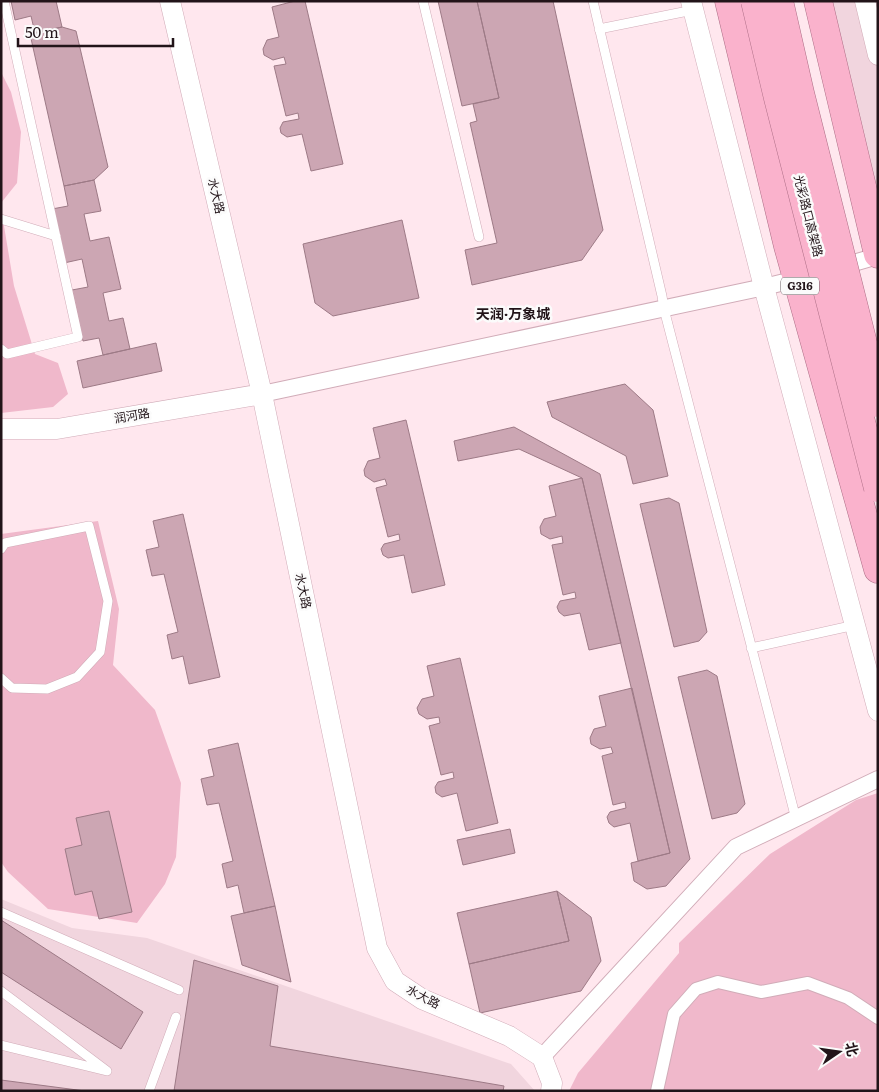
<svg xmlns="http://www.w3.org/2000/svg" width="879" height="1092" font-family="Literata,'Noto Sans SC',serif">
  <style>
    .built { fill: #f1d5de }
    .green { fill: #f0b8cb }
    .building { fill: #cca6b3; stroke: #9d7a86 }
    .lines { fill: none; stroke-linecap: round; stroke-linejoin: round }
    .service-casing { stroke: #d1acb8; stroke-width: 10 }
    .pedestrian-casing { stroke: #d1acb8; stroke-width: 14 }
    .minor-casing { stroke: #d1acb8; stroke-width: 18 }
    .tertiary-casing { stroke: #d1acb8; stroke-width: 21 }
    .trunk-casing { stroke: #ad6e86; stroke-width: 29 }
    .service { stroke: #fff; stroke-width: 9 }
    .pedestrian { stroke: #fff; stroke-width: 12 }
    .minor { stroke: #fff; stroke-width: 16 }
    .tertiary { stroke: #fff; stroke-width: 20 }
    .trunk { stroke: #fab2cc; stroke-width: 28 }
    .trunk-bridge-casing { stroke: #ad6e86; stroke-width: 29; stroke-linecap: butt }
    .trunk-bridge { stroke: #fab2cc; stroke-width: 28 }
    .labels { text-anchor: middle; stroke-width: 5; stroke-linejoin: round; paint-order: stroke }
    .shield { fill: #fbfbfb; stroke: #63595d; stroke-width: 1 }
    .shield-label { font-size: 11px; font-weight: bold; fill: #221419 }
    .street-label { font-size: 12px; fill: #221419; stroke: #fbfbfb }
    .neighbourhood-label { font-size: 14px; font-weight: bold; fill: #221419; stroke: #fbfbfb }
  </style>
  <rect width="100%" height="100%" fill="#ffe7ee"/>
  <path class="built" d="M818,1H878V254Z
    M1,899L72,928L147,938L511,1064L535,1091H1Z"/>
  <path class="green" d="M1,72L11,92L21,132L17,183L1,203Z
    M1,208L14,286L35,354L58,363L68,394L53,407L1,413Z
    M98,521L119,609L113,665L155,710L181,783L176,857L165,884L137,923L48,909L8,872L1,862V534Z
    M878,793V1091H569L578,1073L679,953V943L770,854L856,800Z"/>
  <path class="building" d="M11,1H56L62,27L35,33L31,16L15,20Z
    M295,1H305L343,164L311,171L302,134L287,137L281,133L280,128L283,122L299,119L298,113L286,116L274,66L286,64L284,57L273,60L264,55L263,49L267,40L279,37L272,7Z
    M438,1H477L499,98L462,106Z
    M477,1H553L603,230L582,260L472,285L465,250L497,243L470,123L477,121L473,104L499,98Z
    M62,27L76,31L108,167L94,180L64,186L30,34Z
    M94,180L101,211L84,214L90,241L109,237L121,289L103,293L109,321L123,318L130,349L103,355L99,338L83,341L72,290L88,287L82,259L64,263L52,209L68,206L64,186Z
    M402,220L419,298L333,316L315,303L303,244Z
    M156,343L162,371L83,388L77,361Z
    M625,384L653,410L668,476L633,484L626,456L552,417L547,402Z
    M406,420L445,585L412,593L404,555L388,558L383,555L381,549L384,544L400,540L399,534L388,537L376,488L387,485L385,479L374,482L365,476L364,470L368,461L380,458L373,428Z
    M514,427L600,474L690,859L666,886L647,889L634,881L631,863L670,853L582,478L519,449L458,461L454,441Z
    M582,478L621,643L589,650L580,613L564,616L559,612L557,607L560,601L576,598L575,592L563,595L552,545L563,543L562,536L550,539L541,534L540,527L544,519L556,516L549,486Z
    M669,498L679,503L707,632L699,641L674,647L640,504Z
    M183,514L220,677L189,684L183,656L172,659L167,635L178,632L164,574L152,576L146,550L159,547L153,521Z
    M460,658L498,823L466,831L457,793L442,797L436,793L435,787L438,782L454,778L453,772L441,775L429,726L440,723L439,717L427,719L419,714L417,708L422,699L434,696L427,666Z
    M707,670L717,676L745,804L737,813L712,819L678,677Z
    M632,688L670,853L638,861L630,823L614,827L609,823L607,817L610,812L626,808L625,802L613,805L602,756L613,753L611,747L600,749L591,744L590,738L594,729L606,726L599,696Z
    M238,743L275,906L244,913L238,885L227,888L222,864L233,861L219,803L207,805L201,779L214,776L208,750Z
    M109,811L132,912L99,919L92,891L75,895L65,849L82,845L76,818Z
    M510,829L515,853L463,865L457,840Z
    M557,891L569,941L469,964L457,913Z
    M557,891L591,917L601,961L581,991L480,1013L469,964L569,941Z
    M275,906L291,982L242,965L231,916Z
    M1,920L143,1012L121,1049L1,972Z
    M194,960L278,986L270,1046L504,1086L503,1091H174Z
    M1,1080L85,1091H1Z"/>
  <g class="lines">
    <defs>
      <path id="service" d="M423,1L479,237
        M593,1L662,296L664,309L796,819
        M599,29L693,10
        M1,219L56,236
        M1,349L7,354L78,337L4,1
        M1,549L5,543L89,526L108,601L100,652L77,677L47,689L12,688L1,678
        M751,648L855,625
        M1,912L179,990
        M1,991L107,1071L1,1045
        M149,1091L176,1017"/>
      <path id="pedestrian" d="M657,1091L674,1014L696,989L718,982L761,992L808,983L848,998L878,1018"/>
      <path id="minor" d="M836,268L878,256
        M262,394L764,287L805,277
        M542,1057L736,847L878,779"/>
      <path id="tertiary" d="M170,1L262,394L377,948L395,981L422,999L509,1036L542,1057L552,1083L551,1091
        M691,1L764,287L878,711
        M865,1L878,55
        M1,429H57L262,394"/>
      <path id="trunk" d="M729,1L788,246L878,569
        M818,1L878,254"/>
    </defs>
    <use href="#service" class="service-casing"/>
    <use href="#pedestrian" class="pedestrian-casing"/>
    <use href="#minor" class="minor-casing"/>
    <use href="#tertiary" class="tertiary-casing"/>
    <use href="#trunk" class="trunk-casing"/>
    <use href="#service" class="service"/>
    <use href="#pedestrian" class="pedestrian"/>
    <use href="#minor" class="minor"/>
    <use href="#tertiary" class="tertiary"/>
    <use href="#trunk" class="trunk"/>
    <defs>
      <path id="trunk-bridge" d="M755,1L778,98L878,488
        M779,1L800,93L878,403"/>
    </defs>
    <use href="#trunk-bridge" class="trunk-bridge-casing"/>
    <use href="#trunk-bridge" class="trunk-bridge"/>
  </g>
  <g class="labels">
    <rect class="shield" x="781" y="277.5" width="38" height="17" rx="4"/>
    <g class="shield-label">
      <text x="800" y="290">G316</text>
    </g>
    <g class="street-label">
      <text transform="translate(216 196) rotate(77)" y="4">水大路</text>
      <text transform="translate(808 216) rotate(76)" y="4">光彩路口高架路</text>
      <text transform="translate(132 416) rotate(-10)" y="4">润河路</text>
      <text transform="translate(303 591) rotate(78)" y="4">水大路</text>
      <text transform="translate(423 997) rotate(28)" y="4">水大路</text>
    </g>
    <g class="neighbourhood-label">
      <text x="513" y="319">天润·万象城</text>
    </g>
  </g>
  <rect width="879" height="1092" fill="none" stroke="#221419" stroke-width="5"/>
  <g transform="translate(839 1052) rotate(77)" stroke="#fbfbfb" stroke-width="4" paint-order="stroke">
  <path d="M0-4L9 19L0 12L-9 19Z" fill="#221419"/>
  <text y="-8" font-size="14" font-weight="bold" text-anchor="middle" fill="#221419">北</text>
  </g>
  <path d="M18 38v8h155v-8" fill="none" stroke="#221419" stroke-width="2.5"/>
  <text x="25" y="38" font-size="15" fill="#221419" stroke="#fbfbfb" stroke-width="4" paint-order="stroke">50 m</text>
</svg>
